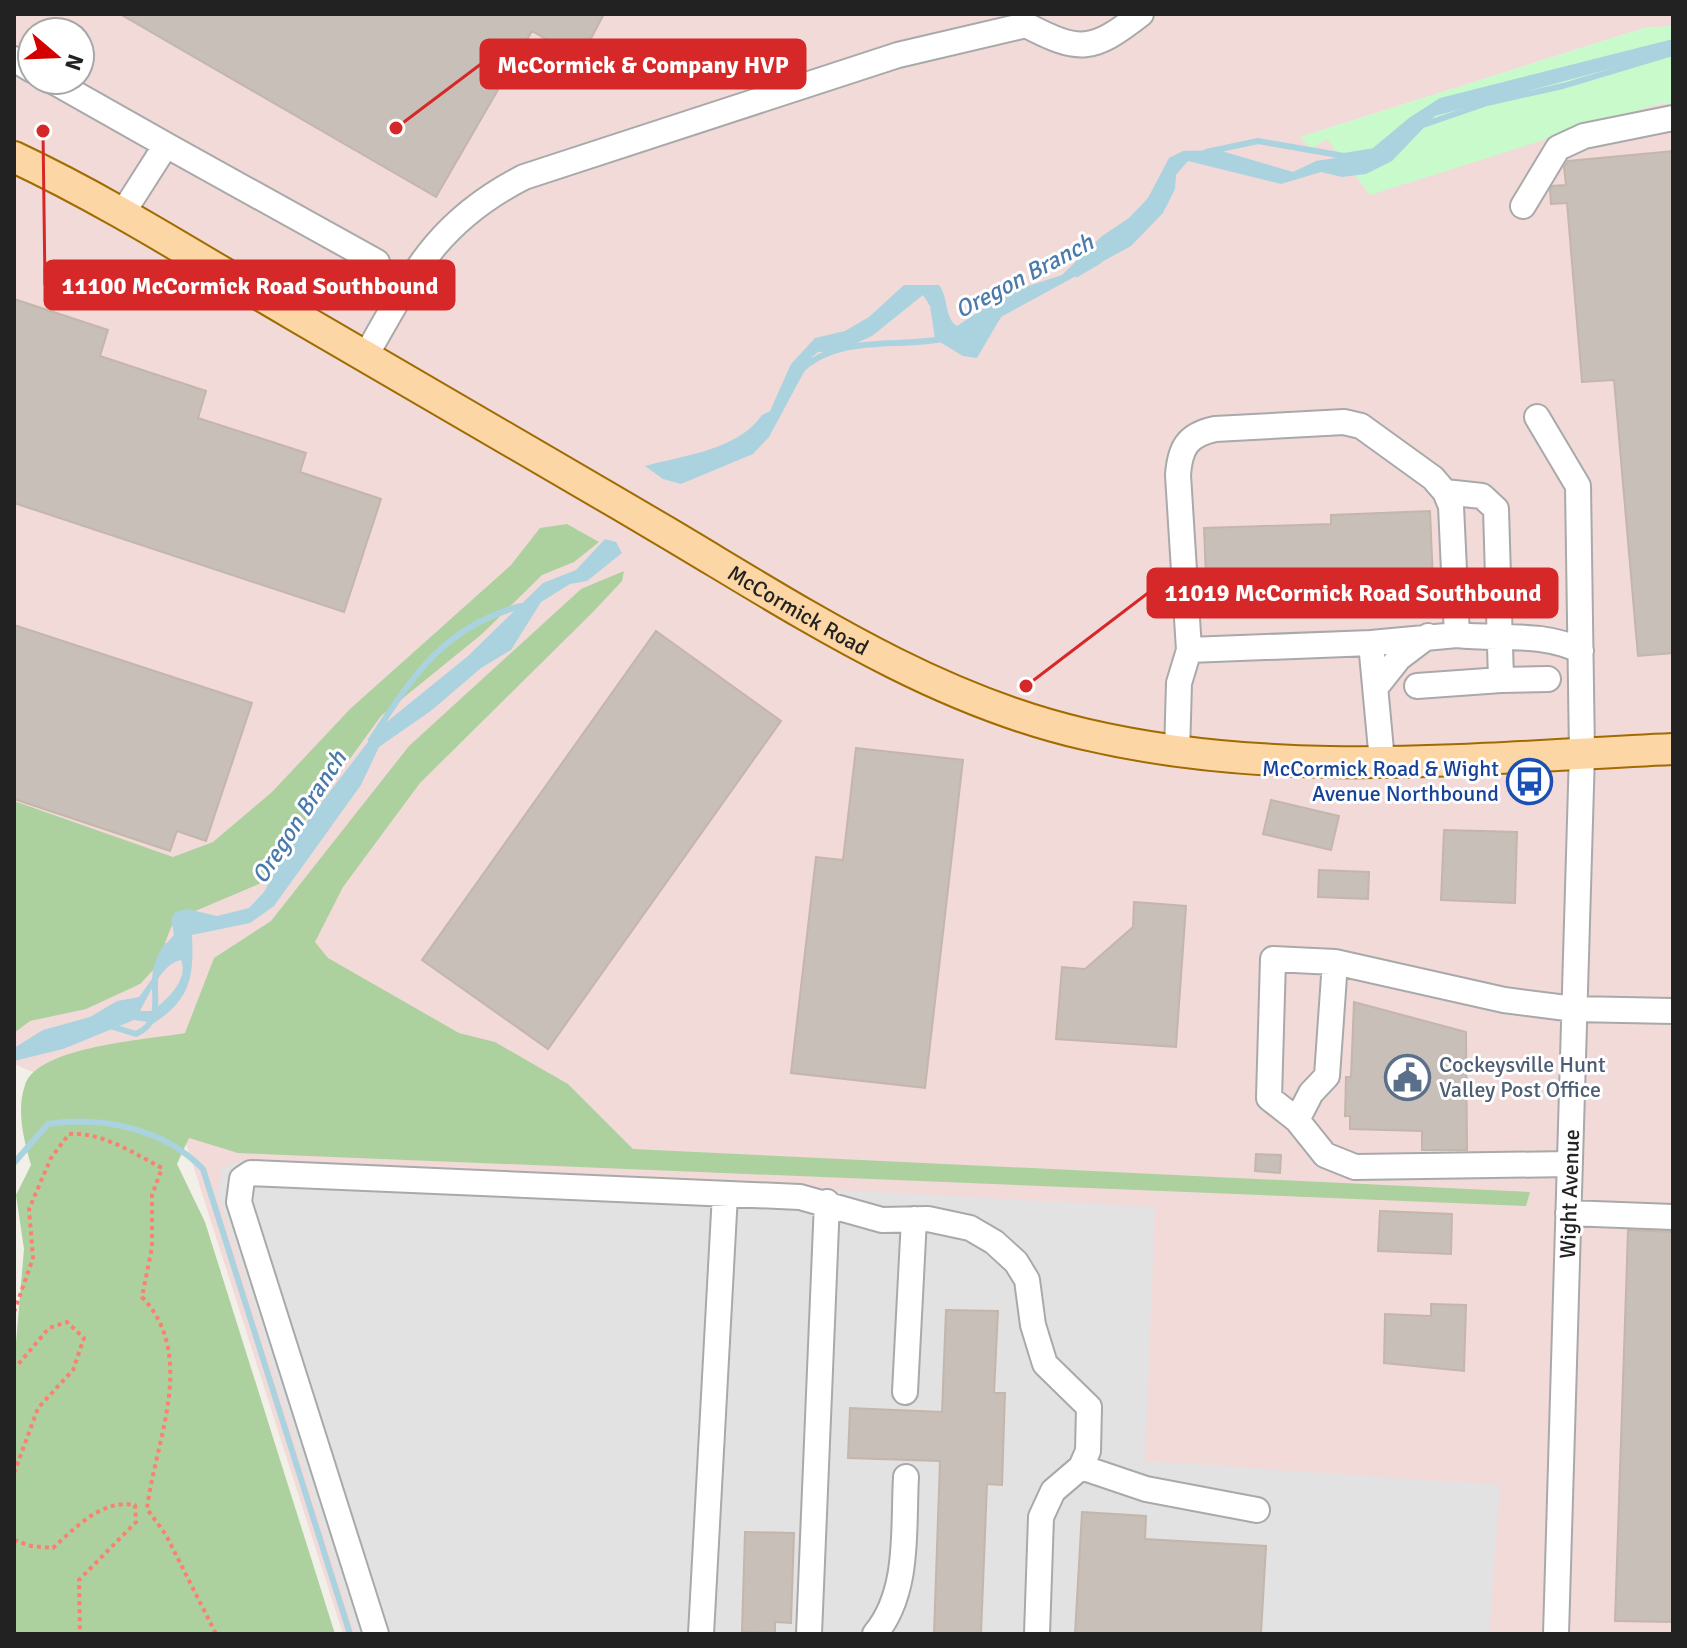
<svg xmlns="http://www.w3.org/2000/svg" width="1687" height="1648" font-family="Signika,sans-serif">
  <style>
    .commercial { fill: #f2dad9; fill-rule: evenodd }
    .forest { fill: #add19e }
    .park { fill: #c8facc }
    .parking { fill: #e2e2e2; fill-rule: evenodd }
    .water { fill: #aad3df; fill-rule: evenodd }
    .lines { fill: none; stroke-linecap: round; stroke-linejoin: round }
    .stream { stroke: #aad3df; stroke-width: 6 }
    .building { fill: #c7bfb8; stroke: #c4b6ab; stroke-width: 2 }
    .minor-casing { stroke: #a9a9a9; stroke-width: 28 }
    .major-casing { stroke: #a06b00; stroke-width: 34 }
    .path { stroke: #fa8072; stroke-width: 4; stroke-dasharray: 4 4; stroke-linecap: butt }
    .minor { stroke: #fff; stroke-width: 24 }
    .major { stroke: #fcd6a4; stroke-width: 30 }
    .labels { text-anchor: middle; stroke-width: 6; stroke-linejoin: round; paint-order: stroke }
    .street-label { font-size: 22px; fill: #222; stroke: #fff }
    .transit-label { font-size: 22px; fill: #164399; stroke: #fff; text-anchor: end }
    .service-label { font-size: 22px; fill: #4e5e75; stroke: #fff; text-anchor: start }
    .water-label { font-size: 24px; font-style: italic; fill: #4a7aab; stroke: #fff }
    .leader { fill: none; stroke: #d62828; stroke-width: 3 }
    .callout-dot { fill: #d62828; stroke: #fff; stroke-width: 3 }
    .callout { fill: #d62828; stroke: #d62828; stroke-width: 3 }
    .callout-label { font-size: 24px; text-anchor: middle; font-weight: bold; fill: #fff }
  </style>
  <rect width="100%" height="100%" fill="#f2efe9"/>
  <path class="commercial" d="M14,14H1673V26L1644,28L1300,137L1327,138L1673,103V1634H343L184,1137L14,1064ZM32,32H80V80H32Z"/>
  <path class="forest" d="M567,524L599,542L574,562L542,575L482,634L381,716L259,884L174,920L155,968L140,984L86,1009L30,1021L14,1033V801L173,857L213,842L272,792L350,709L511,565L540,528Z
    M624,571L622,581L593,612L420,783L343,887L315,942L328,958L459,1033L495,1042L568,1084L633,1149L1530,1192L1526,1206L238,1153L189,1138L177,1164L205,1222L335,1634H14V1366L24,1249L16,1195L31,1165C24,1140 16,1111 25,1085C38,1046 147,1040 185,1033L214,958L271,921L409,746L581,589Z"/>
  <path class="park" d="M1673,26V103L1658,104L1370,195L1327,139L1311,149L1300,137L1644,28Z"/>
  <path class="parking" d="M247,1159L1155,1207L1145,1461L1500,1485L1489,1634H1261L1266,1546L1145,1539L1146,1516L1082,1512L1075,1634H981L987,1484H1002L1005,1394L994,1393L997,1312L947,1310L942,1412L850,1408L848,1458L940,1461L933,1634H356L218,1193L222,1168ZM745,1532L794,1534L790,1623L775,1622L774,1633L742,1632Z"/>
  <path class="water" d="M1673,39V52L1435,116L1392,161L1366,174L1342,177L1321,172L1281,184L1188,161L1176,175L1175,189L1163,213L1131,246L1001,317L977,358L963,356L935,339L930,306L923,295L872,336L839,351L818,352L812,357L769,437L753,454L681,484L663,479L645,466C685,455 738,450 762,415L770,411L791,364L815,338L845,331L869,317L904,285H939C949,298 944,318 957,326L1007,293L1062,275L1102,236L1129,218L1148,198L1169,158L1183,151L1218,150L1293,172L1316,161L1367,153L1409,118L1440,98Z
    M605,539L616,542L622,553L587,581L570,584L541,602L511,650L481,668L432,710L379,747L361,785L274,906L250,923L192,935C194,976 191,999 154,1023L134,1020L63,1049L14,1061V1048L43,1030L90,1017L117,1001L139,997L157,972L164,946L174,935L171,919L175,912L187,909L217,916L249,908L264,892L291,842L378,729L468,656L543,583L576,570ZM181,960C189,979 167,1000 152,1011H140C149,995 162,963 181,960Z"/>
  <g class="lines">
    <path class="stream" d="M1420,126L1487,103L1563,86L1673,53
      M1206,152L1258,141L1344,156L1375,151
      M1077,274L1099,261
      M800,371C838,334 896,348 942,339
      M371,740C413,676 443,627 521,606
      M110,1026L136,1034C174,1016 139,983 167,946
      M14,1163L48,1124C102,1116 163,1128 203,1169L350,1634"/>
  </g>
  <path class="building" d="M120,14H604L580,59L532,31L436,197Z
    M1673,151V653L1638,656L1614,380L1582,382L1567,203L1551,204L1550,190L1552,186L1566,185L1564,167L1568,161Z
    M14,299L108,330L100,356L206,391L198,418L306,453L300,472L381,499L344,612L14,503Z
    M1430,511L1434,604L1335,608V598L1286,599V609L1253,610L1252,601L1207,602L1204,528L1331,524V515Z
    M14,625L252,703L206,841L177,831L170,851L14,799Z
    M656,631L781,721L548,1049L422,960Z
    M856,748L963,760L925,1088L791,1073L816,857L843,860Z
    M1271,800L1339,816L1331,850L1263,834Z
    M1444,830L1517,832L1515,903L1441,900Z
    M1319,870L1369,872L1368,899L1318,897Z
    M1134,902L1186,906L1176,1047L1056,1039L1062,967L1085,969L1133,927Z
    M1354,1002L1466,1032L1467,1150H1422V1131L1350,1129V1116H1345L1346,1077H1351Z
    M1256,1154L1281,1155L1280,1173L1255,1171Z
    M1380,1211L1452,1214L1451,1254L1378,1251Z
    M1628,1230L1673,1232V1622L1615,1621Z
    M1431,1304L1466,1305L1464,1371L1384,1363L1385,1314L1431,1316Z
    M946,1310L998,1311L994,1393H1005L1002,1485L987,1484L981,1634H934L940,1461L848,1458L850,1408L942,1412Z
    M1082,1512L1146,1516L1145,1539L1266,1546L1261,1634H1075Z
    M745,1532L794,1533L791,1623L775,1622V1633L742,1632Z"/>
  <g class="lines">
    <defs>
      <path id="minor" d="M14,59L32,70
        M51,80L166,145L122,214
        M166,145L377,262
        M1523,206L1558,148L1584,136L1673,118
        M365,357C412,275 436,222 524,177L898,55L1026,25C1080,53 1092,52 1141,14
        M1537,417L1578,486L1582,753L1556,1634
        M1445,492L1482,496L1496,509L1501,680L1548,679
        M1457,635C1499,640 1542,631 1581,651
        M1189,650L1371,643
        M1417,686L1501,680
        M1376,687L1399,658L1428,636
        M1177,753L1179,683L1189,650L1178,475C1180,448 1187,435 1215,429L1344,422L1361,426L1433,478L1445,492L1451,506L1457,635L1371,643L1382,761
        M1297,1120L1311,1093L1327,1076L1335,962
        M1570,1164L1355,1167L1325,1155L1297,1120L1269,1098L1273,959L1335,962L1504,1000L1574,1009L1673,1011
        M1568,1213L1673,1217
        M905,1392L914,1219
        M1081,1467L1146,1489L1257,1510
        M376,1634L239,1202L242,1179L251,1173L800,1197L882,1220L928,1219L970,1228L994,1242L1016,1262L1027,1280L1033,1325L1045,1364L1089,1407L1088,1451L1081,1467L1053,1491L1041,1517L1037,1634
        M701,1634L725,1194
        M809,1634L827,1202
        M875,1634C910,1592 903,1530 906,1477"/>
      <g id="major">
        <path id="s1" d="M14,157C110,202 200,260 291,313C417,387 543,459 668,533C801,612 932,699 1084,734C1280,780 1474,758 1673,749"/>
      </g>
    </defs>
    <use href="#minor" class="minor-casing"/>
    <use href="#major" class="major-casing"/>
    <path class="path" d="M14,1312L33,1258L29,1209L51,1158L69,1134C103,1132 133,1153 162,1168L152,1195V1247L142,1297C198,1356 155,1441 147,1509L166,1535L216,1634
      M14,1349V1377
      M14,1473L38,1408L73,1370L84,1338L67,1322L49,1328L16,1367
      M14,1540L31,1546L53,1548C76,1527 102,1499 135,1505L136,1522L79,1580L80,1634"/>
    <use href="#minor" class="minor"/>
    <use href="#major" class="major"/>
  </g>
  <defs>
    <symbol id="bus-ring" viewBox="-11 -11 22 22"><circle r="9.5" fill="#fff" stroke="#1a4fb4" stroke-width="1.5"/><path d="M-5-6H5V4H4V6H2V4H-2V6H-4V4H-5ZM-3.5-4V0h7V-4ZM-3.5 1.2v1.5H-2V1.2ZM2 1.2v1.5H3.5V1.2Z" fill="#1a4fb4"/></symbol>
    <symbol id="civic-ring" viewBox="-11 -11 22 22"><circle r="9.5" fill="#fff" stroke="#5c6f8a" stroke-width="1.5"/><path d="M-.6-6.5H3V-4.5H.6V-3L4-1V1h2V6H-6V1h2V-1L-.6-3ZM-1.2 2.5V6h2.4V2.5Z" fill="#5c6f8a"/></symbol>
  </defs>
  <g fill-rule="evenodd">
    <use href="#bus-ring" x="1504" y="756" width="51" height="51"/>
    <use href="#civic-ring" x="1382" y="1052" width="51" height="51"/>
  </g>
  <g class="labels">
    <g class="street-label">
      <text dy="8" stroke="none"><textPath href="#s1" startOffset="906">McCormick Road</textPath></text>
      <text transform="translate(1569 1194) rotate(-88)" y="8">Wight Avenue</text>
    </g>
    <g class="transit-label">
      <text x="1499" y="776">McCormick Road &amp; Wight<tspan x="1499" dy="25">Avenue Northbound</tspan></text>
    </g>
    <g class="service-label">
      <text x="1439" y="1072">Cockeysville Hunt<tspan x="1439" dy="25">Valley Post Office</tspan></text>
    </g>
    <g class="water-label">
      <text transform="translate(1024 276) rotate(-28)" y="8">Oregon Branch</text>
      <text transform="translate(299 817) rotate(-57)" y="8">Oregon Branch</text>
    </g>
  </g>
  <path class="leader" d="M396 128L481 64M43 131L45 285M1026 686L1148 593"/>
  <g class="callout-dot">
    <circle cx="396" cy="128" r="8"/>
    <circle cx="43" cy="131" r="8"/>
    <circle cx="1026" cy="686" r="8"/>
  </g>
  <g class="callout">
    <rect x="481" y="40" width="324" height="48" rx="8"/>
    <rect x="45" y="261" width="409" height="48" rx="8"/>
    <rect x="1148" y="569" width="409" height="48" rx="8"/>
  </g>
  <g class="callout-label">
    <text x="643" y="73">McCormick &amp; Company HVP</text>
    <text x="250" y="294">11100 McCormick Road Southbound</text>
    <text x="1353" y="601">11019 McCormick Road Southbound</text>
  </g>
  <rect width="1687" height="1648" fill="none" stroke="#222222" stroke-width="32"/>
  <g transform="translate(56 56) rotate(109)"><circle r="38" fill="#ffffff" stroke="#a7a7a7" stroke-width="2"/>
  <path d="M0-6L14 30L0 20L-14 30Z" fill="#d40000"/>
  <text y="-12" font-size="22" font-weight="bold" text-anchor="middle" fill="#222222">N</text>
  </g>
</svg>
